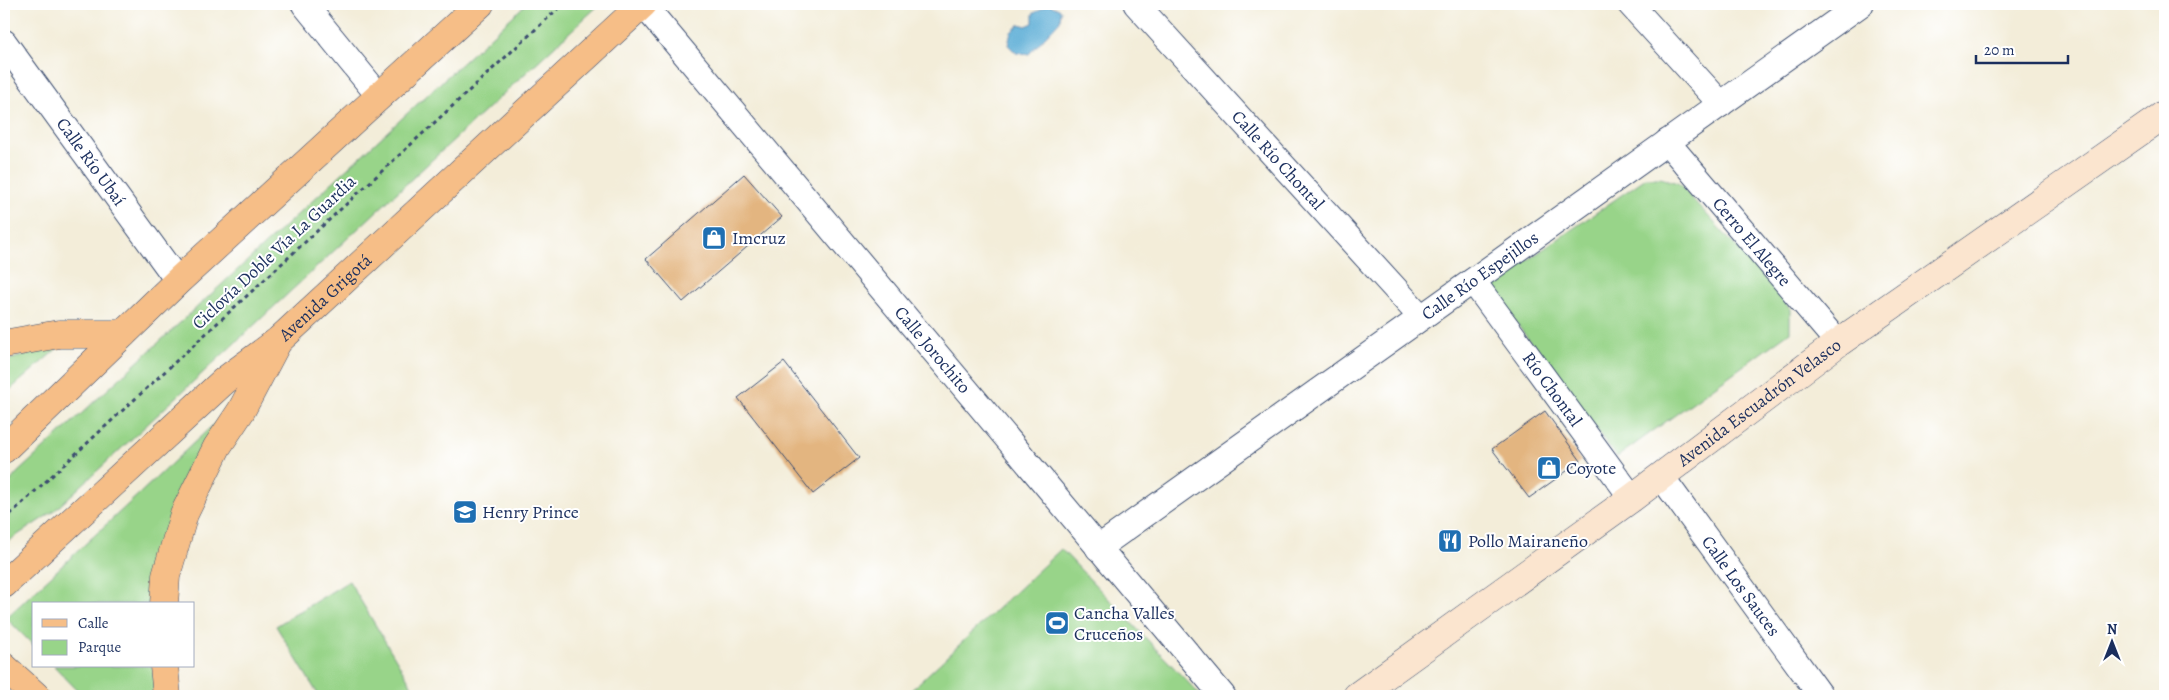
<svg xmlns="http://www.w3.org/2000/svg" width="2169" height="700" font-family="Alegreya,serif">
  <style>
    .green { fill: #98d489; stroke: #5a8274 }
    .water { fill: #5badd6; stroke: #3b6e9a }
    .building { fill: #e3b580 }
    .lines { fill: none; stroke-linecap: round; stroke-linejoin: round }
    .street-casing { stroke: #3b4c70; stroke-width: 27 }
    .secondary-casing { stroke: #3b4c70; stroke-width: 29 }
    .primary-casing { stroke: #3b4c70; stroke-width: 29 }
    .highway-casing { stroke: #3b4c70; stroke-width: 29 }
    .path { stroke: #3b4c70; stroke-width: 3; stroke-dasharray: 4 4; stroke-linecap: butt }
    .street { stroke: #fff; stroke-width: 25 }
    .secondary { stroke: #fbe5cf; stroke-width: 28 }
    .primary { stroke: #f6be87; stroke-width: 28 }
    .highway { stroke: #f6be87; stroke-width: 28 }
    .labels { text-anchor: middle; stroke-width: 4; stroke-linejoin: round; paint-order: stroke }
    .street-label { font-size: 18px; fill: #1b2f5e; stroke: #fff }
    .poi-label { font-size: 18px; fill: #1b2f5e; stroke: #fff; text-anchor: start }
  </style>
  <rect width="100%" height="100%" fill="#fff"/>
  <filter id="ink" filterUnits="userSpaceOnUse"><feTurbulence type="fractalNoise" baseFrequency=".02" numOctaves="2"/><feDisplacementMap in="SourceGraphic" scale="10" xChannelSelector="R" yChannelSelector="G"/><feConvolveMatrix kernelMatrix="1 2 1 2 8 2 1 2 1" color-interpolation-filters="sRGB"/></filter>
  <filter id="wash" filterUnits="userSpaceOnUse"><feTurbulence type="fractalNoise" baseFrequency=".0096" numOctaves="4" result="noise"/><feDisplacementMap in="SourceGraphic" scale="20" xChannelSelector="R" yChannelSelector="G"/><feGaussianBlur stdDeviation="1.12" result="paint"/><feColorMatrix in="noise" values="0 0 0 0 0 0 0 0 0 0 0 0 0 0 0 0 0 1.4 0 .05"/><feComposite in="paint" operator="in"/></filter>
  <g filter="url(#wash)">
    <rect width="100%" height="100%" fill="#f3edd9"/>
    <path class="green" d="M526,4H600L54,511L4,544V489L17,473Z
      M1646,178H1660L1678,183L1771,285L1790,309V332L1617,457L1489,287Z
      M60,346L4,395V361Z
      M229,410L154,604H34V646L6,618Z
      M1061,549L1201,696H905Z
      M349,581L415,691L407,696H319L276,626Z
      M54,666H153L156,696H83Z"/>
    <path class="water" d="M1048,4L1061,10L1060,21L1029,54L1016,53L1008,45L1011,32L1020,24L1026,26L1033,23V14Z"/>
    <g id="blocks">
      <path class="building" d="M744,174L782,217L683,302L646,259Z
        M784,362L859,458L813,494L738,398Z
        M1545,411L1581,461L1529,498L1492,449Z"/>
    </g>
  </g>
  <g filter="url(#ink)">
    <use href="#blocks" fill-opacity="0" stroke="#3b4c70" stroke-width="1"/>
    <g class="lines">
      <defs>
        <g id="street">
          <path d="M304,4L379,96"/>
          <path id="s1" d="M643,4L1223,696"/>
          <path id="s2" d="M1136,4L1421,317"/>
          <path d="M1630,4L1721,104"/>
          <path id="s3" d="M4,42L178,281"/>
          <path id="s4" d="M1667,142L1838,343"/>
          <path id="s5" d="M1473,281L1632,498"/>
          <path id="s6" d="M1661,476L1821,696"/>
          <path id="s7" d="M1098,548L1861,4"/>
        </g>
        <g id="secondary">
          <path id="s8" d="M1357,696L1632,498L1838,343L2165,114"/>
        </g>
        <g id="primary">
          <path d="M4,449L178,281L480,4"/>
          <path id="s9" d="M4,584L224,381L278,341L643,4"/>
        </g>
        <path id="highway" d="M4,344L59,334H123
          M164,604L166,576L184,514L217,447L241,411L278,341
          M164,666L167,696
          M4,667L36,696"/>
      </defs>
      <use href="#street" class="street-casing"/>
      <use href="#secondary" class="secondary-casing"/>
      <use href="#primary" class="primary-casing"/>
      <use href="#highway" class="highway-casing"/>
      <path class="path" d="M4,520L563,4
        M4,615L6,618L4,622"/>
      <use href="#street" class="street"/>
      <use href="#secondary" class="secondary"/>
      <use href="#primary" class="primary"/>
      <use href="#highway" class="highway"/>
    </g>
  </g>
  <defs>
    <symbol id="shop-square" viewBox="-11 -11 22 22"><rect x="-9" y="-9" width="18" height="18" rx="4" fill="#1f6fb2" stroke="#fff"/><path d="M-5-2.5h2.3a2.7 3.5 0 0 1 5.4 0H5L5.5 6h-11ZM-1.5-2.5h3a1.5 2.3 0 0 0-3 0Z" fill="#fff"/></symbol>
    <symbol id="school-square" viewBox="-11 -11 22 22"><rect x="-9" y="-9" width="18" height="18" rx="4" fill="#1f6fb2" stroke="#fff"/><path d="M0-5L7-2L0 1L-7-2ZM-4 1L0 2.5L4 1V4Q0 6-4 4Z" fill="#fff"/></symbol>
    <symbol id="restaurant-square" viewBox="-11 -11 22 22"><rect x="-9" y="-9" width="18" height="18" rx="4" fill="#1f6fb2" stroke="#fff"/><path d="M-5-6h1v4h1v-4h1v4h1v-4h1v5L-1.5 .5V6h-2V.5L-5-1ZM5-6V6H3V1.5H1.5Q1.5-4 5-6Z" fill="#fff"/></symbol>
    <symbol id="stadium-square" viewBox="-11 -11 22 22"><rect x="-9" y="-9" width="18" height="18" rx="4" fill="#1f6fb2" stroke="#fff"/><path d="M0-5a6.5 5 0 1 0 0 10a6.5 5 0 1 0 0-10ZM-3.5-1.8h7v3.6h-7Z" fill="#fff"/></symbol>
  </defs>
  <g fill-rule="evenodd">
    <use href="#shop-square" x="700" y="224" width="28" height="28"/>
    <use href="#shop-square" x="1535" y="454" width="28" height="28"/>
    <use href="#school-square" x="451" y="498" width="28" height="28"/>
    <use href="#restaurant-square" x="1436" y="527" width="28" height="28"/>
    <use href="#stadium-square" x="1043" y="609" width="28" height="28"/>
  </g>
  <g class="labels">
    <g class="street-label">
      <text dy="6" stroke="none"><textPath href="#s2" startOffset="211">Calle Río Chontal</textPath></text>
      <text dy="6" stroke="none"><textPath href="#s3" startOffset="148">Calle Río Ubaí</textPath></text>
      <text dy="6" stroke="none"><textPath href="#s4" startOffset="131">Cerro El Alegre</textPath></text>
      <text transform="translate(274 252) rotate(-43)" y="6">Ciclovía Doble Vía La Guardia</text>
      <text dy="6" stroke="none"><textPath href="#s7" startOffset="469">Calle Río Espejillos</textPath></text>
      <text dy="6" stroke="none"><textPath href="#s9" startOffset="431">Avenida Grigotá</textPath></text>
      <text dy="6" stroke="none"><textPath href="#s1" startOffset="451">Calle Jorochito</textPath></text>
      <text dy="6" stroke="none"><textPath href="#s5" startOffset="134">Río Chontal</textPath></text>
      <text dy="6" stroke="none"><textPath href="#s8" startOffset="498">Avenida Escuadrón Velasco</textPath></text>
      <text dy="6" stroke="none"><textPath href="#s6" startOffset="136">Calle Los Sauces</textPath></text>
    </g>
    <g class="poi-label">
      <text x="732" y="244">Imcruz</text>
      <text x="1566" y="474">Coyote</text>
      <text x="482" y="518">Henry Prince</text>
      <text x="1468" y="547">Pollo Mairaneño</text>
      <text x="1074" y="619">Cancha Valles<tspan x="1074" dy="21">Cruceños</tspan></text>
    </g>
  </g>
  <rect width="2169" height="700" fill="none" stroke="#fff" stroke-width="20"/>
  <rect x="32" y="602" width="162" height="65" fill="#ffffff" stroke="#a4acbf"/>
  <rect x="42" y="619" width="25" height="8" fill="#f6be87" stroke="#a4acbf"/>
  <text x="78" y="628" font-size="15" fill="#1b2f5e">Calle</text>
  <rect x="42" y="640" width="25" height="15" fill="#98d489" stroke="#a4acbf"/>
  <text x="78" y="652" font-size="15" fill="#1b2f5e">Parque</text>
  <g transform="translate(2112 642)" stroke="#ffffff" stroke-width="4" paint-order="stroke">
  <path d="M0-4L9 19L0 12L-9 19Z" fill="#1b2f5e"/>
  <text y="-8" font-size="14" font-weight="bold" text-anchor="middle" fill="#1b2f5e">N</text>
  </g>
  <path d="M1976 55v8h92v-8" fill="none" stroke="#1b2f5e" stroke-width="2.5"/>
  <text x="1984" y="55" font-size="15" fill="#1b2f5e" stroke="#ffffff" stroke-width="4" paint-order="stroke">20 m</text>
</svg>
